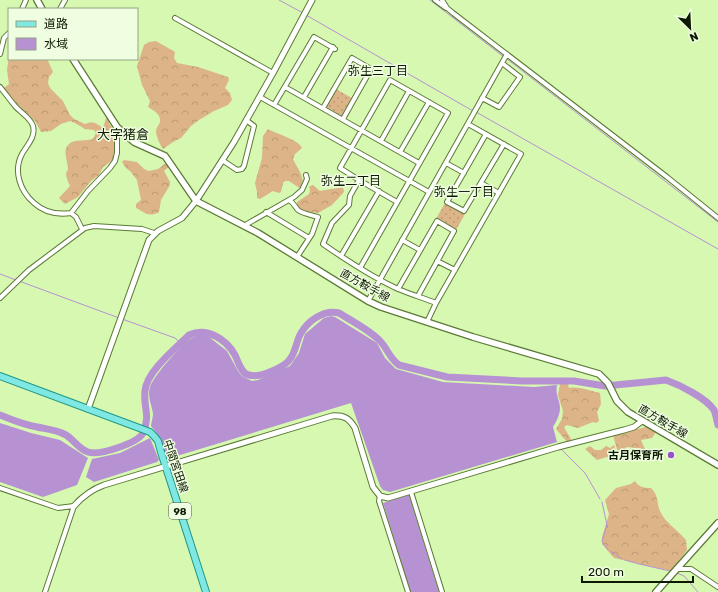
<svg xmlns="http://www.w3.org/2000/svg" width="718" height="592" font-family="Rubik,'Noto Sans JP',sans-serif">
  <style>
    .grass { fill: url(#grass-tufts) }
    .forest { fill: url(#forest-crowns) }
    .park { fill: url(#park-dots) }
    .water { fill: #b692d3 }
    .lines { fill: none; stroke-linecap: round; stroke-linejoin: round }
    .stream { stroke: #b692d3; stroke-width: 1 }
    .river { stroke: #b692d3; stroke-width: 7 }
    .minor-casing { stroke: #5c7a37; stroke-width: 6 }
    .tertiary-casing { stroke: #5c7a37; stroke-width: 7 }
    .secondary-casing { stroke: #5c7a37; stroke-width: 8 }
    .primary-casing { stroke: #219687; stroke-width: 8 }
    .minor { stroke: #fff; stroke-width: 4 }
    .tertiary { stroke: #fff; stroke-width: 5 }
    .secondary { stroke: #fff; stroke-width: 5.5 }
    .primary { stroke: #80e8e2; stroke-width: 6 }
    .poi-dot { fill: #9753c8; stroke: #effde1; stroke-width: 1.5 }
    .labels { text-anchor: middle; stroke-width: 3; stroke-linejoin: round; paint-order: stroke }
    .shield { fill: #effde1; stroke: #515d44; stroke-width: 1 }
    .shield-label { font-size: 10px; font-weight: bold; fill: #0d1900 }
    .street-label { font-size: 11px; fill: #0d1900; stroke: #effde1 }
    .poi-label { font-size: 11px; font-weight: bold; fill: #0d1900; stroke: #effde1; text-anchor: end }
    .neighbourhood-label { font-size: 12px; fill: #0d1900; stroke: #effde1 }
    .quarter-label { font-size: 13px; fill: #0d1900; stroke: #effde1 }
  </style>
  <defs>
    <pattern id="grass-tufts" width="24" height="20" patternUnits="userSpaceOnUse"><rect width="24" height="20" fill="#dcb488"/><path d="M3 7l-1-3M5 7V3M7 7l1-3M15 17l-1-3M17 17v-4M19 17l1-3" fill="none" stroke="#bc9a74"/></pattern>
    <pattern id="forest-crowns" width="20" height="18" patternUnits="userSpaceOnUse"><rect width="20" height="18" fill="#dcb488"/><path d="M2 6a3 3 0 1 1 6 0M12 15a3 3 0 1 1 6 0" fill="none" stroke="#bc9a74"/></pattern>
    <pattern id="park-dots" width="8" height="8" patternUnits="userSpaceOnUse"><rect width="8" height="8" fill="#dcb488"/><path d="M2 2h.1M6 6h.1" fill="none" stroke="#bc9a74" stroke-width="1.8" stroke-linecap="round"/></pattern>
  </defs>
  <rect width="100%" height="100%" fill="#d6f8b0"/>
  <path class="grass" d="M614,445L617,454L597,460L585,449L590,446L595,450H601L606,446L610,448Z"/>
  <path class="forest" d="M156,41L175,52L174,58L177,63L198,67L228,77L229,80L225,88L230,93L232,100L228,105L214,111L199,120L191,126L181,138L173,142L163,149C160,145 156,136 156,131C156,128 159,125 160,122C161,114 154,111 148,107L150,101L142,85L137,66L144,45L149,42Z
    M9,55V59H49L48,61L53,72L49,77L48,83L50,88L63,101L70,115L74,119L85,124C93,121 96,123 103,128L107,115L110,120L109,124L114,129V157L113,160L103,167L99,175L91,181L78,197L65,204L59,198L70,186C68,182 66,177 66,174C67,169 68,172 68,168C67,158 61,148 72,142C75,140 87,141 93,139L96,133L94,130L85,129L75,123L70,121L61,124L51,131L41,132L35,121L15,102L4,88L9,84L7,70Z
    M268,129C277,134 299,140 302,148L295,154L293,159C298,170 306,177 301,189L289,181H285L283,183L281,192L279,193L273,191L260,199L257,198V192L255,183L262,158L263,136Z
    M124,160L137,162L144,169L149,171L158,169L167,162L170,166L164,171L170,182V185L161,200L159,212C147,218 145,212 136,208V204L141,200L137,180L130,171L126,168L122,162Z
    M312,185H313L320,191L343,187L344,192L332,205L318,213L299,210L297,207V202L309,194L310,190L309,187Z
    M560,384H568L569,388C578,386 591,391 600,393L601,404L597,412L599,421L596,423L593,422L578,428L567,425L564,427L572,441L567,442L556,429L562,419L563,411L558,395Z
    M646,427L656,432L652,438L641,440L645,449L626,447L627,455L618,453L613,435Z
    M635,481C639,487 643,488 651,488C659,496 656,501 660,511C665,523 678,530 686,540L687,550L671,571L614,558L602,544V537L609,514L605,500L616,488L631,484Z"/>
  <path class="park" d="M336,89L352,98L342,116L326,107Z
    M445,203L465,214L456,230L436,219Z"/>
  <path class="water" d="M331,316L335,317L377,343L385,358L396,369L443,382L534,387L557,385C555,396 560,399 560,408C560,415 556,422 553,427L557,442L390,492L383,490L380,486L351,403L167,459L158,435L151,426C151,423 153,418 153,414C152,405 147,397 150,387C152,378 183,342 192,338C197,335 203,334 209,337L227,351L238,371L242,376L252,381L258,380L290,366L299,353L305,334L324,318Z
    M0,423L31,433L60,440L88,458L77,485L43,497L0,482Z
    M150,438L159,460L157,462L94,482L86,477L92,459L120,453Z
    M409,495L439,592H410L383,503Z"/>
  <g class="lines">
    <path class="stream" d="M279,0L303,13
      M430,0L504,57
      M306,15L473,111
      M507,59L718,222
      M476,112L718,249
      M0,274L16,280
      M19,281L119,318
      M122,319L175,338L181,343
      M561,449L585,473L600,499
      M602,502L607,525L602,541L608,550
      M610,551L622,559
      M625,560L639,564L670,571
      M677,573L684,576L698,592"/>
    <path class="river" d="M0,415C12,420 25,425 37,427C46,429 56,430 64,434C73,438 78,449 88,452C99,456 138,443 143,433C151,414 143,408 145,391C146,372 176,348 189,335C207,327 226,339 235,355C238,361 240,370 246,374C250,376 256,376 261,375C270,372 285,367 290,359C296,352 296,341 301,333C308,321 324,309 339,313C353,322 370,330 381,342C388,350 390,359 399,365L447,377L522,381H574L605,386L666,380C680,385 706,398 714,410C716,415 717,421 718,425"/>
    <defs>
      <path id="minor" d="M435,0L446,8
        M442,0L447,8L453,13L667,177L718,218
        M22,9L26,0
        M60,9L65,0
        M175,18L273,73
        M0,54L4,38L9,33
        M0,87C5,93 10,100 15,106C21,113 31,118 33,126C36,137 27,145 22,154C13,171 20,191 34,203C45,213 57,215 71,213L88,191L110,168L115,161L117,153V127
        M285,87L419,163
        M260,97L429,192
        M304,97L333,47
        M482,98L499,107L520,77L502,63
        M274,105L314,37L335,49
        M323,108L352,58L371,69L343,119
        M486,134L447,202L464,211L504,144
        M381,141L409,91
        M400,152L429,102
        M222,160L237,170L242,169L244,166L254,126L246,120
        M446,163L464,173
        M359,180L397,202
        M481,183L499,193
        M289,200C294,203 295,207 298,210C303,214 312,215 318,217L312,234L297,257
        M266,212L309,238
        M71,213L76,217L82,229
        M246,227L247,224L294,197L302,190L307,179L306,175
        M402,240L420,250
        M341,256L379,191
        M437,261L455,270
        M360,268L448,113L390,80L340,168L359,180L350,196L349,205L332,223L323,244C346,260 372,277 398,289C410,294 423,298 436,303
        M398,289L437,221L454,231L418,296
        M0,298L29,270L85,228L94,226L142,229L154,233
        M368,301L507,54
        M427,322L436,303L521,154L468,124
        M0,488L58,508L74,506
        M411,492L442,592
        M380,496L379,501L408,592
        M676,569H691L718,587
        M45,592L74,506"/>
      <path id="tertiary" d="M88,409L149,240L158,231L182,218L196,201L234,142L273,73L312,0
        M74,506C82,497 93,489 104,485L332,416C344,415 349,418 355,428L373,487L380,496L388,498L558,447L624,430L634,427L642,421"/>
      <path id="secondary" d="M37,0L42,9
        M73,59L117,127L134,142L165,156L196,201L258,233L368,301L381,307L473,337L599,374L608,383L617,401L628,412L718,465
        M656,592L718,523"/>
      <path id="primary" d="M0,376L150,432L154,436L158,441L161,452L206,592"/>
    </defs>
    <use href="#minor" class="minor-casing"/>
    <use href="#tertiary" class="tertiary-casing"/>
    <use href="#secondary" class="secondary-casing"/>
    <use href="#primary" class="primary-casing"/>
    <use href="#minor" class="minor"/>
    <use href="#tertiary" class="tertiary"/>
    <use href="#secondary" class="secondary"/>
    <use href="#primary" class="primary"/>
  </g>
  <circle class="poi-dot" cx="671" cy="455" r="4"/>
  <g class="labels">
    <rect class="shield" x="169" y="503" width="22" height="16" rx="3"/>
    <g class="shield-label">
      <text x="180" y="515">98</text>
    </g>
    <g class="street-label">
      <text transform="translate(365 285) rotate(29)" y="4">直方鞍手線</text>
      <text transform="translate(663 421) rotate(30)" y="4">直方鞍手線</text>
      <text transform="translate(176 466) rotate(71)" y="4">中間宮田線</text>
    </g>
    <g class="poi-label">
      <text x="663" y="459">古月保育所</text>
    </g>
    <g class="neighbourhood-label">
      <text x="378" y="75">弥生三丁目</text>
      <text x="351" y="185">弥生二丁目</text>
      <text x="464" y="196">弥生一丁目</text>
    </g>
    <g class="quarter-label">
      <text x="123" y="139">大字猪倉</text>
    </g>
  </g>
  <rect x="8" y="8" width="130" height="52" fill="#effde1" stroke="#95a287"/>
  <rect x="16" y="21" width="20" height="6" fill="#80e8e2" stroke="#95a287"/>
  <text x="44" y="28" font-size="12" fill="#0d1900">道路</text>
  <rect x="16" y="38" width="20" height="12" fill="#b692d3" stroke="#95a287"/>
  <text x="44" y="48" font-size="12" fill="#0d1900">水域</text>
  <g transform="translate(690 28) rotate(156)" stroke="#effde1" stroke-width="3" paint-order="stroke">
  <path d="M0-3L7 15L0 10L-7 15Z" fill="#0d1900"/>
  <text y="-6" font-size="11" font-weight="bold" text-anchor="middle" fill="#0d1900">N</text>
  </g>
  <path d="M582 576v6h111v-6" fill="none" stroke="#0d1900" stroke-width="2"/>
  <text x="588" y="576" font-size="12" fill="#0d1900" stroke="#effde1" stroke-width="3" paint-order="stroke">200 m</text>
</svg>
